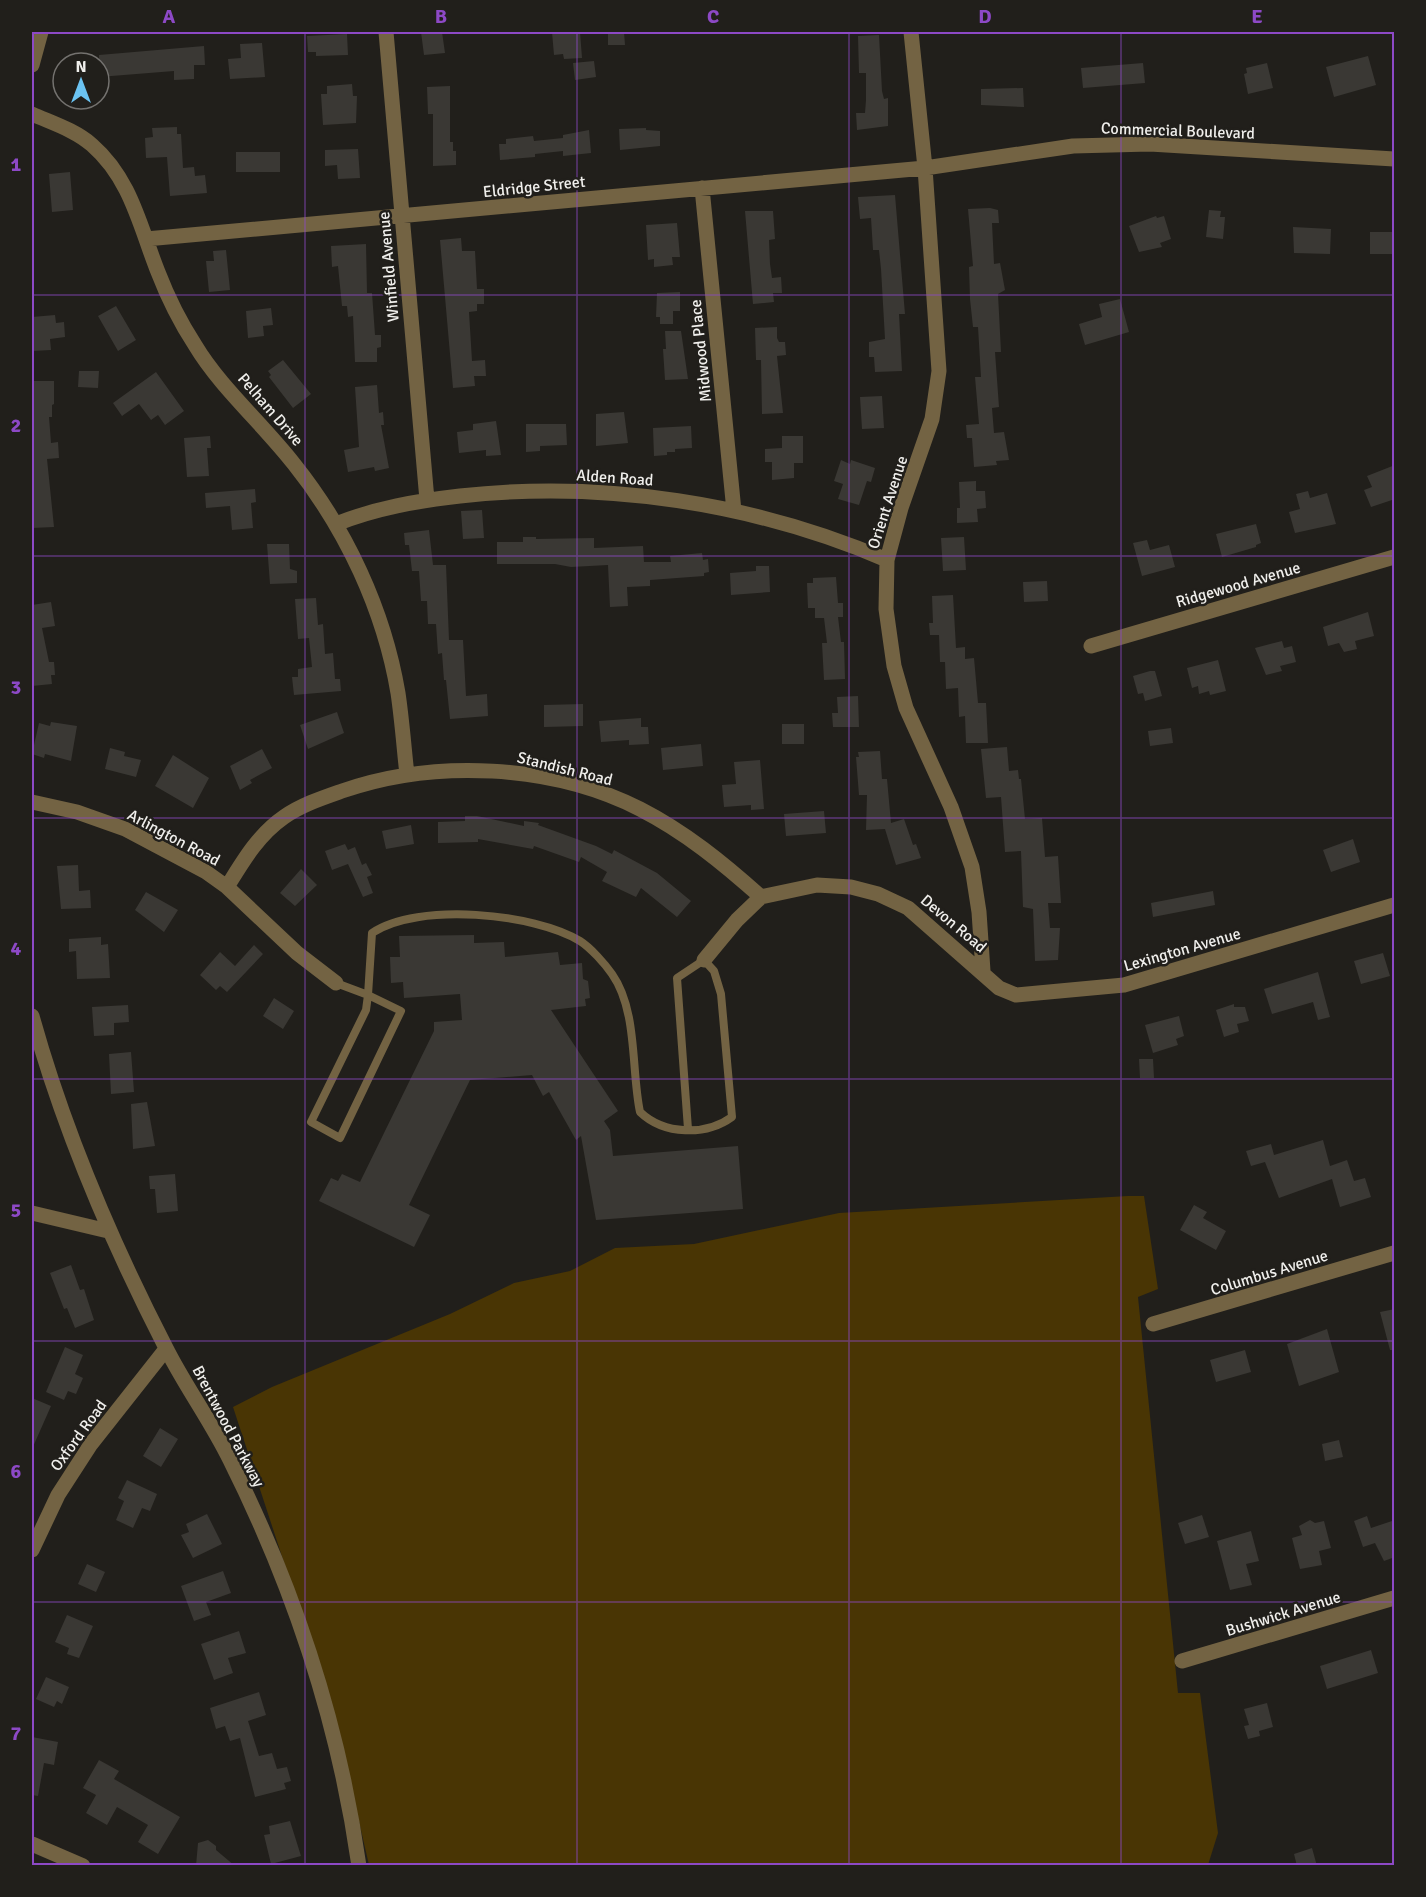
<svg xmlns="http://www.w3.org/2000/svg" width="1426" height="1897" font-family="Signika,sans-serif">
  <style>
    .green { fill: #493504 }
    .building { fill: #3a3834 }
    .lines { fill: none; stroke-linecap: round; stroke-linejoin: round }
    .service { stroke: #736343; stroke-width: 8 }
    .minor { stroke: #736343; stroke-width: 15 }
    .grid { fill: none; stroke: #8d49c6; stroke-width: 1.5; stroke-opacity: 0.55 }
    .labels { text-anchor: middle; stroke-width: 5; stroke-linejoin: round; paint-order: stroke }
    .street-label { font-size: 16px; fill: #f0efec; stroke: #211f1b }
    .neatline { fill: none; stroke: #8d49c6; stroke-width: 2 }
    .grid-label { font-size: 20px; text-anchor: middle; font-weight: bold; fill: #8d49c6 }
  </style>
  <rect width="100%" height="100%" fill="#211f1b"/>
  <path class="green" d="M1128,1196H1144L1158,1289L1138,1297L1178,1693H1200L1218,1833L1208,1865H369L336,1721L233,1407L272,1387L450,1314L514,1283L570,1271L615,1248L694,1244L839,1213Z"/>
  <path class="building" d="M421,32H442L445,53L424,55Z
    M552,32H580L582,58L564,59L563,54L554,55Z
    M608,32H624L625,45H608Z
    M347,34L348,55L316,56V52H308L307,36Z
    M879,35L882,91L884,99L888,98V126L857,130L856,113H865L866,100V73H859L858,36Z
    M262,43L265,77L230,79L228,59L241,58L240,44Z
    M204,46L205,65H194V79L174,80V71L99,77V55Z
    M1368,56L1376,85L1334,97L1326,67Z
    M594,61L596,77L575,80L573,63Z
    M1143,63L1145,83L1083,88L1081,68Z
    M1267,63L1273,88L1248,94L1244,74L1247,73L1246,68Z
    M352,84L353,96H357L356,123L323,125L321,94H327V86Z
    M450,86V142H453V151H456V165L433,166V114H428L427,87Z
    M1023,88L1024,107L981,105V89Z
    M177,127V134H181L183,168L194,167L195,176L205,175L207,193L170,196L167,157L146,158L145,138L153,137L152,128Z
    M646,128V130L660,131V146L620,150L619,129Z
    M589,130L591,153L563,156V151L535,154V157L500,160L499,144H506V139L533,136L534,141L563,138V135Z
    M358,149L360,178L338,179L337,165L325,166V150Z
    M236,152H280V172H236Z
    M70,172L73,210L52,212L49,174Z
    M895,195L905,314H899L902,371L875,372L874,357H869V342L885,339L881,269L879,250H873L871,218L860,219L858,197Z
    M990,208L998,210L999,223H992L994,264L1000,263L1005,290L998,294L1001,352H995L999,407L992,408L994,433L1004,432L1009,460L996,461L997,465L974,467L972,438H967L966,425L979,424L975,377H981L978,327H973L970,299L969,267L973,266L968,209Z
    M1209,210L1221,211L1220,217H1225L1223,239L1206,237Z
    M745,211H773L775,239L769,240L770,264L772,278L781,277L782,293H773L774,302L753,304Z
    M1156,216L1157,218L1164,216L1171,239L1160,243L1162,247L1139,252L1129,226Z
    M677,223L680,257H672L673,265L654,267V259L648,260L646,225Z
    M1293,227L1331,229L1330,254L1294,253Z
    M1370,232H1395V254H1370Z
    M461,238L462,251H475L477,289H484V304H477V311L469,312L472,361L485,360L486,376H474L475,386L453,388L440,240Z
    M366,244L367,293H372L375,335H381V347L377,348V362H355L353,316L348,317L347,306H342L338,266L332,267L331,246Z
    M226,250L230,290L209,292L206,261H214L213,251Z
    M680,292V311H673V324H660V317H656L657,293Z
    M1120,299L1129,332L1085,345L1079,324L1102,317L1099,304Z
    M116,306L136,340L118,351L98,316Z
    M271,308L273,325L263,326L264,336L248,338L246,311Z
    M55,315L56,323L64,322L65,337L50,339L51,350L32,351V317Z
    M777,327V338L779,342H785L786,355L777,356L783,413L762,414L761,360H756L755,328Z
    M665,331H681L688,379L665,380L663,349H666Z
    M283,360L311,394L293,408L269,377L271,375L268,371Z
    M79,371H99L98,388L78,387Z
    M156,372L184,411L165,425L158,415L151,420L139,404L122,416L113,403Z
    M32,381H54V404L52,405V417H49L51,443L58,442L59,458L47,459L54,527L32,528Z
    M377,385L379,413L383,412L384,425H381L389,468L375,471L374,467L348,472L344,450L359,447L355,387Z
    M882,396L884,428L862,429L860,397Z
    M624,412L628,443L596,446V414Z
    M496,421L501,455L486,456V450L459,453L457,432L473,430V424Z
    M526,424H566L567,445L540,446V451L526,452Z
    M691,426L692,448L675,449V452H667V455L654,456L653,428Z
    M210,436L211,448H207L209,476L187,477L184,438Z
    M782,436H803V463H794V478L772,480V462H765V449L782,448Z
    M841,460L850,464L851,460L875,468L871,482L867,481L859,505L838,499L843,484L834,481Z
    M1395,465V499L1371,507L1364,490L1372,487L1367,476Z
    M976,481V491H985L986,508L977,509L978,522L957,523V508H960L959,482Z
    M255,489L256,502L251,503L253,528L232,530L230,506L206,508L205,493Z
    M1308,491L1310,498L1327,493L1336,524L1295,533L1289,512L1300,509L1296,494Z
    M482,510L484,538L463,539L461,511Z
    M1256,524L1261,543L1256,545V547L1222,557L1216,534Z
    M429,530L433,565H446L449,640H463L466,696L487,694L488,716L450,719L446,680H444L442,653L438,654L436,624H428L427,601H421L419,571H412L409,545H405L404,533Z
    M523,537H536V539L594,538V548L643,546L644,562H671L670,556L702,553L703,560L708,559L709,572L704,573V576L650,580V586L627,587L628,606L610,607L608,565L571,567L555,564H497V542H523Z
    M964,537L966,570L943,571L941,538Z
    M1147,540L1150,550L1169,545L1175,567L1142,576L1133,543Z
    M267,544H289L290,569L297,571V583L270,584Z
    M756,566H769L770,592L731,595L730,573L756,571Z
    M836,577L838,603H843V617H838L841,642H844L845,679L824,680L822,643H827L824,618H815V608H808L807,583H813V578Z
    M1047,581L1048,601L1024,602L1023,582Z
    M953,595L956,648L965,647V659L974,658L978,703H986L988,743H966L965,716L959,717L958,688L946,689L945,662H940L939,635H930L929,623H933L932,596Z
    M316,598L318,625L323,624L325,654L333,653L335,679H340L341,691L294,695L292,677H298V669L312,667L309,638L298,639L295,599Z
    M51,602L55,626L42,628L49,662H54L55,675H51L52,684L32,686V605Z
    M1368,612L1374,636L1355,641L1357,649L1344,652L1339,643L1328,646L1323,627Z
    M1282,641L1284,648L1292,646L1296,662L1280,666L1282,671L1266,675L1255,648Z
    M1218,660L1226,691L1210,695L1209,691L1199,694L1198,686L1192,688L1187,668Z
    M1150,671H1155L1162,696L1145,701L1143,693L1138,694L1133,676Z
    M858,696L859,727H833L832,713H838L837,697Z
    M583,704V726L544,727V705Z
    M337,712L344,733L308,749L300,725Z
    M641,718V727H648L649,744L629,745V740L601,742L599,721Z
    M51,722L77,726L71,761L45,754L44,758L32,754L39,723L50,726Z
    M782,724H804V744H782Z
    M1171,728L1173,743L1150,746L1148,731Z
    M701,744L703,766L663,770L661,748Z
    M1007,747L1009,771L1018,770L1019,779H1021L1025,819L1042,818L1045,857L1058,856L1061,903H1048L1050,928H1060L1058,960L1035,961L1033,909L1023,907L1021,851L1005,852L1001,797L986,798L981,749Z
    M110,748L125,752L124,756L141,760L136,777L105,769Z
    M262,749L272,768L250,780L252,783L240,790L230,766Z
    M880,751L882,779H887L891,823L904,819L913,845L916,844L921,858L896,865L885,829L866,830L867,795H859L856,757H859L858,752Z
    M173,755L209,778L193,808L155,786Z
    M760,760L764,809L751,810V805L724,807L722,785L736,784L734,762Z
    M824,811L826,833L786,836L784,814Z
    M465,816H477L524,826V821L539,823L538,825L596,846L612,854L614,850L657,873L691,901L677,917L641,888L636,897L602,881L607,872L581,857L579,862L534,846L533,849L478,839V842L438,843V822L465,821Z
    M411,825L414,844L386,849L382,831Z
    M1353,839L1360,862L1331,872L1323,850Z
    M345,844L348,850L355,847L362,865L366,863L372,875L367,877L373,893L363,897L348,864L332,870L325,851Z
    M78,865L79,891L90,890L91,908L61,909L57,866Z
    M301,869L317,885L295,906L280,893Z
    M1213,891L1215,905L1153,917L1151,903Z
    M146,892L178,910L164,932L135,910Z
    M474,935V943L504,942L505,957L558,952L560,965L582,963L583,979L588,981L590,998L585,999L586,1006L551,1010L618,1111L604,1121L610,1130L613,1156L738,1146L743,1209L596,1220L581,1136L576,1140L549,1092L543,1096L532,1075L470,1080L409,1205L430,1215L414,1247L319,1201L331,1178L338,1181L342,1174L360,1182L434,1031V1022L462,1020L460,994L404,998L403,982L391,983L390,957H400L399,936Z
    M101,937V945L108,944L110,978L77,979L76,951L69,952V939Z
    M254,945L263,954L227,992L220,986L216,990L200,975L220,952L235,966Z
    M1383,953L1390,976L1361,984L1354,961Z
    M1318,972L1330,1017L1318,1020L1313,1002L1272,1014L1264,989Z
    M274,998L294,1011L283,1029L263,1016Z
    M1234,1004V1007H1245L1249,1021L1237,1024L1239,1032L1224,1037L1216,1010Z
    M128,1005L129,1022L114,1023V1035L94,1036L92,1007Z
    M1179,1016L1184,1036L1176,1039L1178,1045L1153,1053L1145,1025Z
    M131,1052L134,1092L111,1094L109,1054Z
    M1139,1059H1153L1154,1078H1140Z
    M147,1102L155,1146L133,1149L131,1104Z
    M1323,1140L1330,1166L1347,1160L1354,1181L1365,1178L1371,1197L1340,1207L1332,1179L1279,1198L1265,1162L1251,1166L1246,1151L1271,1144L1274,1155Z
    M175,1174L178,1211L157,1213L155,1189H150L149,1176Z
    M1194,1205L1207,1212L1203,1218L1226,1231L1216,1250L1180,1230Z
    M71,1265L80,1290L84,1289L94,1320L75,1328L67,1308L64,1309L50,1273Z
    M1395,1309V1350H1390L1380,1312Z
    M1327,1329L1339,1372L1299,1386L1287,1344Z
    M65,1347L83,1355L75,1374L83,1378L76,1394L68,1391L64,1400L46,1392Z
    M1245,1350L1251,1372L1216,1382L1210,1360Z
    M32,1398L51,1406L32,1449Z
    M160,1428L178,1439L161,1467L143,1456Z
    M1339,1440L1343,1457L1325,1461L1322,1444Z
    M127,1480L157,1494L150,1511L142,1508L133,1528L116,1520L124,1501L118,1498Z
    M207,1514L222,1544L193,1558L181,1535L189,1532L186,1524Z
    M1202,1515L1209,1537L1185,1544L1178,1523Z
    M1367,1516L1371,1528L1395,1520V1557L1384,1561L1375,1543L1363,1547L1354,1521Z
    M1310,1520L1315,1523L1324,1521L1331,1548L1319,1551L1322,1565L1300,1569L1292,1538L1302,1535L1299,1526Z
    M1251,1531L1259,1561L1246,1564L1252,1585L1230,1590L1217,1541Z
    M87,1564L105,1572L96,1592L78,1584Z
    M223,1571L231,1593L206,1602L211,1615L194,1621L181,1586Z
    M67,1615L93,1626L79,1658L67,1654L69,1648L55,1642Z
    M239,1631L246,1653L228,1658L233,1673L214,1680L201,1644Z
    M1371,1650L1378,1673L1327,1689L1320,1666Z
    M46,1677L69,1687L62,1704L57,1701L54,1707L36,1699Z
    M259,1692L266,1715L248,1721L259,1756L272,1753L277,1769L287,1767L291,1781L284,1783L286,1789L255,1797L240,1738L230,1741L225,1726L216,1729L210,1708Z
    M1267,1703L1273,1727L1259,1731L1260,1736L1248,1739L1244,1726L1249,1725L1244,1709Z
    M32,1737L58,1742L54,1765L44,1763L38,1796L32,1795Z
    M99,1760L119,1771L114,1779L180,1817L158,1854L138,1842L148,1825L117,1807L107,1825L86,1813L96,1795L83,1788Z
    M290,1821L301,1856L271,1864L264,1835L270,1834L269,1826Z
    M208,1840L216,1846V1850L235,1866H196L198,1843Z
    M1312,1848L1317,1866H1297L1294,1854Z"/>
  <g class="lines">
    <path class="service" d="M336,983L368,995L372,933C418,902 534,913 580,941C591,948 605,964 612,974C638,1011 631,1070 640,1112C664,1135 706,1136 732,1117L721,994L714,971L704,960L677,978L688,1129
      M368,995L401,1011L340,1138L311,1122L366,1010Z"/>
    <path class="minor" d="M386,32L427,500
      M911,32L925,168L939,371L932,419L901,508L887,560L886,609L894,666L906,708L951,807L972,867L979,912L983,971
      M32,65L41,32
      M32,114C52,123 75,130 92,145C131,179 140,227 158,272C168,298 180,322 195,345C220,387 263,424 294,464C346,529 384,610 398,693C402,720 404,748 407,775
      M702,188L734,511
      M146,239L925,168L1073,146L1150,144L1394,159
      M336,524C376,508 417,501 460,496C604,480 754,503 887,560
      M1091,646L1394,557
      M32,802L77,812L125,829L206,872L227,887L297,953L336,983
      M227,887C243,861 258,835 284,817C301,805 322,798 342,791C434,759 552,764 640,809C685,832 723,863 761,897L817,885L851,887L878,894L908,908L999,988L1016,995L1124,985L1394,905
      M704,960L737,920L761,897
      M32,1016C64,1131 111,1241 166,1348C185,1386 211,1421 230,1460C293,1586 339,1725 359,1866
      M32,1213L108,1231
      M1153,1324L1394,1253
      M32,1550L58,1495L91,1444L166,1349
      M1182,1661L1394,1598
      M32,1844L83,1866"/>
  </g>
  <path class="grid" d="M305,32V1866M577,32V1866M849,32V1866M1121,32V1866M32,295H1394M32,556H1394M32,818H1394M32,1079H1394M32,1341H1394M32,1602H1394"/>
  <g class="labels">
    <g class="street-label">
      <text transform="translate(1178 130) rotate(2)" y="6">Commercial Boulevard</text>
      <text transform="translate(534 186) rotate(-6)" y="6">Eldridge Street</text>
      <text transform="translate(388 267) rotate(-95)" y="6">Winfield Avenue</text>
      <text transform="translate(700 351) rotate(-96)" y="6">Midwood Place</text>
      <text transform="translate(271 409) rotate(49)" y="6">Pelham Drive</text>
      <text transform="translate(615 477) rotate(4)" y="6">Alden Road</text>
      <text transform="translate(887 502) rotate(-72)" y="6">Orient Avenue</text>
      <text transform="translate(1238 584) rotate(-16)" y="6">Ridgewood Avenue</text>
      <text transform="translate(565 768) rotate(14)" y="6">Standish Road</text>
      <text transform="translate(174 837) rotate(28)" y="6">Arlington Road</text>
      <text transform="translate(954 923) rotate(40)" y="6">Devon Road</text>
      <text transform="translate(1182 949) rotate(-16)" y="6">Lexington Avenue</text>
      <text transform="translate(1269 1272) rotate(-17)" y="6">Columbus Avenue</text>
      <text transform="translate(229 1426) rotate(62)" y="6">Brentwood Parkway</text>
      <text transform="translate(78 1435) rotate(-54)" y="6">Oxford Road</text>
      <text transform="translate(1283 1613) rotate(-17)" y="6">Bushwick Avenue</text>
    </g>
  </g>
  <rect width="1426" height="1897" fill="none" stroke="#211f1b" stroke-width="66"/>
  <g transform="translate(81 81)"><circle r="28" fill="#211f1b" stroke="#74726f" stroke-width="1.5"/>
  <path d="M0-4.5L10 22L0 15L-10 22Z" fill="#6bc3f2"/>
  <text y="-9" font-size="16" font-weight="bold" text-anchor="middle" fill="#f0efec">N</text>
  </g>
  <rect x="33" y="33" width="1360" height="1831" class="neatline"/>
  <g class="grid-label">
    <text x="169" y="23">A</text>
    <text x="441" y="23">B</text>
    <text x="713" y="23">C</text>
    <text x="985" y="23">D</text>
    <text x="1257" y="23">E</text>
    <text x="16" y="171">1</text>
    <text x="16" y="432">2</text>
    <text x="16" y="694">3</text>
    <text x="16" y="955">4</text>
    <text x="16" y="1217">5</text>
    <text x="16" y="1478">6</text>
    <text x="16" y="1740">7</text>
  </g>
</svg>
